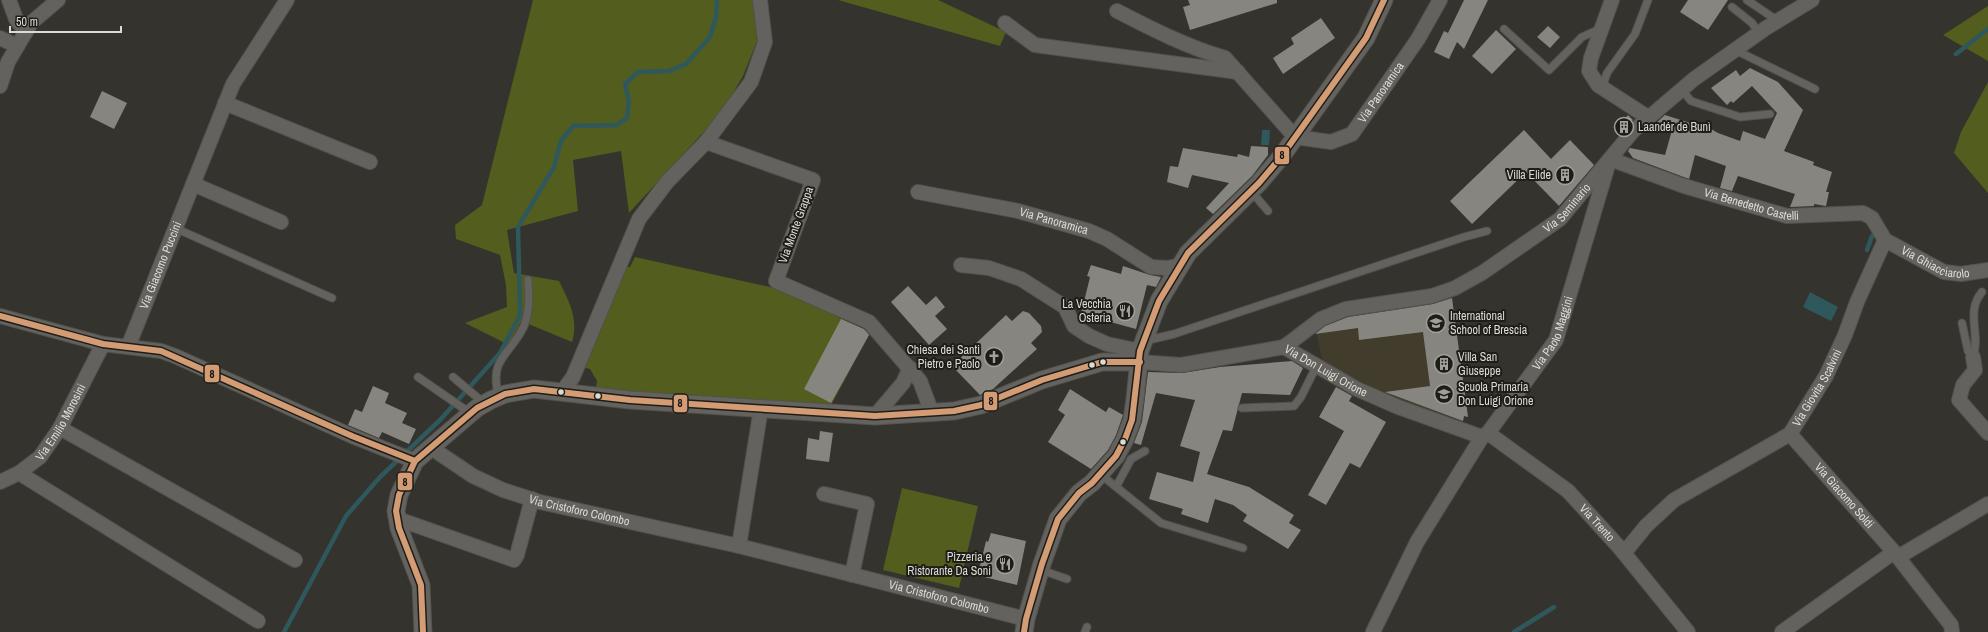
<svg xmlns="http://www.w3.org/2000/svg" width="1988" height="632" font-family="'Archivo Narrow',sans-serif">
  <style>
    .built { fill: #413c2c }
    .green { fill: #535d1d }
    .water { fill: #2f585c }
    .lines { fill: none; stroke-linecap: round; stroke-linejoin: round }
    .stream { stroke: #2f585c; stroke-width: 4.5 }
    .building { fill: #868580 }
    .service-casing { stroke: #52514c; stroke-width: 9 }
    .minor-casing { stroke: #52514c; stroke-width: 16 }
    .tertiary-casing { stroke: #52514c; stroke-width: 19 }
    .service { stroke: #64625e; stroke-width: 7 }
    .minor { stroke: #64625e; stroke-width: 14 }
    .tertiary { stroke: #64625e; stroke-width: 17 }
    .bus-1-casing { stroke: #1e1d18; stroke-width: 9 }
    .bus-1 { stroke: #d39c74; stroke-width: 6 }
    .bus-dot { fill: #dddbd4; stroke: #1e1d18; stroke-width: 1.5 }
    .labels { text-anchor: middle; stroke-width: 4; stroke-linejoin: round; paint-order: stroke }
    .street-label { font-size: 12px; fill: #dddbd4; stroke: #1e1d18 }
    .poi-label { font-size: 12px; fill: #dddbd4; stroke: #1e1d18; text-anchor: start }
    .line-badge { stroke: #1e1d18; stroke-width: 1.5 }
    .pale-badge-label { font-size: 11px; text-anchor: middle; font-weight: bold; fill: #111 }
  </style>
  <rect width="100%" height="100%" fill="#34332e"/>
  <path class="built" d="M1452,298L1468,417L1464,416L1462,425L1394,398L1323,363L1315,327L1364,313Z"/>
  <path class="green" d="M533,0H754L757,41L743,76L722,112L629,213L621,151L573,160L578,211L507,230L514,273L559,281C569,301 579,320 572,342L521,321L509,345L465,323L507,307L506,285L500,255L456,239L455,225L482,205Z
    M838,0H938L1006,32L1000,46Z
    M1988,6V61L1943,35Z
    M1988,82V193L1954,153L1961,132Z
    M635,257L788,291L870,333L830,407L673,393L672,397L596,388L597,381L590,369L582,367L625,267H630Z
    M902,488L978,506L959,588L883,570Z"/>
  <path class="water" d="M1262,130H1270L1269,145H1261Z
    M1810,292L1838,307L1831,321L1803,307Z"/>
  <g class="lines">
    <path class="stream" d="M1956,54L1988,29
      M1867,250L1872,236
      M284,632L346,516L380,477L441,419L500,353L520,315L518,227L554,167L561,141L573,126L617,125L627,118L629,101L625,84L638,72L669,71L686,64L710,37L716,17L717,0
      M1514,632L1554,607"/>
  </g>
  <path class="building" d="M1188,0H1277V3L1190,30L1183,7L1190,5Z
    M1464,0H1488L1464,49L1457,42L1449,59L1434,52L1444,31L1448,33Z
    M1688,0H1728L1708,30L1680,12Z
    M1321,18L1335,38L1283,74L1273,58L1294,44L1291,38Z
    M1548,26L1560,37L1550,48L1537,37Z
    M1496,30L1516,49L1492,74L1472,56Z
    M1750,68L1778,82L1803,110L1784,151L1814,162L1813,165L1832,172L1826,192H1829L1826,206L1814,204V206L1790,207L1795,194L1738,176L1732,191L1720,188L1726,166L1695,155L1689,179L1633,158L1628,151L1630,148L1665,155L1672,130L1655,124L1665,115L1703,127L1704,125L1718,133L1740,141L1743,131L1765,139L1777,113L1752,86L1733,103L1731,101L1727,105L1711,88L1736,70L1740,76Z
    M102,91L127,103L114,129L90,117Z
    M1628,115L1633,120L1619,134L1615,131Z
    M1524,130L1551,159L1570,140L1594,165L1559,206L1526,172L1472,224L1450,201Z
    M1251,146L1268,147V155L1252,176L1213,214L1206,208L1229,183L1192,175L1188,188L1167,182L1170,166L1178,167L1183,148L1237,157L1238,154L1249,157Z
    M1091,265L1121,274L1123,266L1150,275L1161,277L1156,287L1147,285L1136,329L1081,314L1090,277L1087,276Z
    M908,286L926,305L936,296L945,307L935,316L947,329L929,345L891,302Z
    M1452,298L1468,417L1464,416L1463,421L1385,392L1430,386L1423,332L1359,340L1358,328L1315,334L1325,326L1348,317L1433,304Z
    M1023,311L1029,313L1041,326L1042,332L1031,343L1037,349L993,389L980,395L952,366L1006,315L1012,321Z
    M841,319L864,329L869,335L831,403L804,389Z
    M1292,361L1303,368L1290,395L1242,393L1232,431L1223,430L1207,474L1249,487L1294,515L1289,523L1301,530L1288,549L1243,521L1247,515L1233,505L1215,499L1208,523L1181,514L1183,509L1149,499L1157,472L1193,482L1200,452L1180,446L1195,400L1156,393L1141,445L1134,443L1142,422L1148,372L1182,373L1220,367Z
    M373,386L389,393L385,403L407,413L402,423L416,429L409,444L382,432L379,438L348,425L355,409L362,412Z
    M1336,387L1352,396L1349,401L1386,422L1360,468L1350,463L1326,505L1308,495L1344,431L1319,417Z
    M1070,389L1106,412L1109,407L1123,415L1116,435L1108,450L1091,469L1048,442L1065,415L1058,410Z
    M820,431L833,433L829,462L806,459L808,438L819,440Z
    M991,533L1026,541L1017,585L980,576L983,567L980,566L986,541L988,542Z"/>
  <g class="lines">
    <defs>
      <path id="service" d="M1747,0L1778,21
        M1732,7L1752,23L1759,33
        M1504,29L1549,70L1582,37L1602,28
        M1735,50L1815,89
        M1602,88L1607,73L1635,34L1648,0
        M1682,90L1691,101L1740,117L1770,114
        M1251,191L1268,211
        M175,228L332,298
        M1962,323L1968,351L1973,357C1981,334 1965,312 1982,292
        M1144,341L1174,334L1464,237L1487,231
        M418,377L470,413
        M453,377L485,404
        M499,397C488,358 510,356 524,326C530,311 529,295 528,280
        M1242,408L1294,406L1301,397L1317,365
        M1100,474L1161,523L1243,548
        M1116,487L1131,459L1145,451
        M1041,570L1067,579
        M1085,632L1087,627"/>
      <g id="minor">
        <path d="M9,0L16,19L26,32"/>
        <path d="M1612,0L1591,58L1589,71L1598,85L1649,118"/>
        <path id="s1" d="M1117,11C1152,29 1187,47 1225,58L1295,137L1331,142L1352,134L1418,39L1440,0"/>
        <path d="M1005,23L1035,45L1238,72"/>
        <path d="M0,38L17,46"/>
        <path d="M0,86L8,62L31,23L58,0"/>
        <path d="M225,103L370,162"/>
        <path d="M706,142L813,180L776,281L869,322L920,381L932,413"/>
        <path id="s2" d="M1610,159L1684,186L1787,216L1863,213L1872,218L1885,240L1944,272L1961,274L1988,270"/>
        <path d="M193,184L281,222"/>
        <path id="s3" d="M918,192L1018,211L1089,231L1107,239L1151,267L1167,268L1182,265"/>
        <path d="M961,265L989,268L1021,279L1065,307L1074,326L1089,336L1107,344L1140,351"/>
        <path d="M0,316L103,344L161,351L175,356L352,436L415,461"/>
        <path id="s4" d="M128,347L233,84L287,0"/>
        <path id="s5" d="M1284,347L1321,319L1346,309L1432,296L1455,288L1482,273L1560,219L1633,131L1694,79L1766,28L1812,0"/>
        <path d="M1973,357L1975,370L1963,385L1959,400L1988,433"/>
        <path id="s6" d="M1140,362L1181,365L1284,347L1357,389L1398,407L1482,437"/>
        <path d="M562,392L573,377L639,219L667,182L706,142L751,82L765,42L760,0"/>
        <path d="M875,416L903,383L910,368"/>
        <path d="M60,428L295,560"/>
        <path id="s7" d="M1488,433L1568,491L1619,547L1688,632"/>
        <path id="s8" d="M1790,434L1894,552L1951,625L1952,632"/>
        <path id="s9" d="M430,447L473,476L503,490L540,502L739,546L1026,619"/>
        <path d="M19,473L258,621"/>
        <path id="s10" d="M0,482L19,473L40,457L60,428L103,344"/>
        <path d="M824,494L867,504L852,575"/>
        <path d="M398,519L514,560L517,555L532,499"/>
        <path d="M739,546L761,408"/>
        <path id="s11" d="M1624,553L1646,526L1674,500L1790,434L1826,376L1845,335L1857,302L1885,240"/>
        <path d="M1898,557L1988,504"/>
        <path id="s12" d="M1373,632L1417,542L1482,437L1488,433L1556,340L1608,165"/>
        <path d="M1782,632L1894,552"/>
      </g>
      <path id="tertiary" d="M423,632L421,585L399,528L396,511L399,495L415,461L477,408L491,400L505,394L534,389L630,400L875,416L954,411L981,405L1042,380L1102,362H1140
        M1024,632L1026,619L1042,564L1058,519L1079,493L1092,483L1116,456L1125,439L1132,420L1135,399L1140,351L1159,301L1188,253L1259,183L1281,157L1366,38L1384,0"/>
    </defs>
    <use href="#service" class="service-casing"/>
    <use href="#minor" class="minor-casing"/>
    <use href="#tertiary" class="tertiary-casing"/>
    <use href="#service" class="service"/>
    <use href="#minor" class="minor"/>
    <use href="#tertiary" class="tertiary"/>
    <defs>
      <path id="bus-1" d="M0,316L103,344L161,351L352,436L415,461
        M423,632L421,585L399,528L396,511L399,495L415,461L477,408L505,394L534,389L630,400L875,416L954,411L981,405L1042,380L1102,362H1140
        M1024,632L1026,619L1042,564L1058,519L1079,493L1092,483L1116,456L1125,439L1132,420L1140,351L1159,301L1188,253L1259,183L1281,157L1366,38L1384,0"/>
    </defs>
    <use href="#bus-1" class="bus-1-casing"/>
    <use href="#bus-1" class="bus-1"/>
  </g>
  <defs>
    <symbol id="building-ring" viewBox="-11 -11 22 22"><circle r="9.5" fill="#1e1d18" stroke="#a2a09a" stroke-width="1.5"/><path d="M-4-6H4V6H1V3H-1V6H-4ZM-2.5-4.3h1.7v1.8h-1.7ZM.8-4.3h1.7v1.8H.8ZM-2.5-1h1.7V.8h-1.7ZM.8-1h1.7V.8H.8Z" fill="#a2a09a"/></symbol>
    <symbol id="restaurant-ring" viewBox="-11 -11 22 22"><circle r="9.5" fill="#1e1d18" stroke="#a2a09a" stroke-width="1.5"/><path d="M-5-6h1v4h1v-4h1v4h1v-4h1v5L-1.5 .5V6h-2V.5L-5-1ZM5-6V6H3V1.5H1.5Q1.5-4 5-6Z" fill="#a2a09a"/></symbol>
    <symbol id="school-ring" viewBox="-11 -11 22 22"><circle r="9.5" fill="#1e1d18" stroke="#a2a09a" stroke-width="1.5"/><path d="M0-5L7-2L0 1L-7-2ZM-4 1L0 2.5L4 1V4Q0 6-4 4Z" fill="#a2a09a"/></symbol>
    <symbol id="church-ring" viewBox="-11 -11 22 22"><circle r="9.5" fill="#1e1d18" stroke="#a2a09a" stroke-width="1.5"/><path d="M-1.2-6h2.4v3.5h3.3v2.4h-3.3V6h-2.4V-.1h-3.3v-2.4h3.3Z" fill="#a2a09a"/></symbol>
  </defs>
  <g fill-rule="evenodd">
    <use href="#building-ring" x="1613" y="116" width="22" height="22"/>
    <use href="#building-ring" x="1554" y="164" width="22" height="22"/>
    <use href="#restaurant-ring" x="1114" y="300" width="22" height="22"/>
    <use href="#school-ring" x="1425" y="312" width="22" height="22"/>
    <use href="#church-ring" x="983" y="346" width="22" height="22"/>
    <use href="#building-ring" x="1433" y="353" width="22" height="22"/>
    <use href="#school-ring" x="1433" y="383" width="22" height="22"/>
    <use href="#restaurant-ring" x="994" y="553" width="22" height="22"/>
  </g>
  <g class="bus-dot">
    <circle cx="1103" cy="362" r="3.5"/>
    <circle cx="1092" cy="365" r="3.5"/>
    <circle cx="561" cy="392" r="3.5"/>
    <circle cx="598" cy="396" r="3.5"/>
    <circle cx="1123" cy="442" r="3.5"/>
  </g>
  <g class="labels">
    <g class="street-label">
      <text dy="4" stroke="none"><textPath href="#s1" startOffset="333">Via Panoramica</textPath></text>
      <text dy="4" stroke="none"><textPath href="#s2" startOffset="149">Via Benedetto Castelli</textPath></text>
      <text dy="4" stroke="none"><textPath href="#s5" startOffset="323">Via Seminario</textPath></text>
      <text dy="4" stroke="none"><textPath href="#s3" startOffset="139">Via Panoramica</textPath></text>
      <text transform="translate(796 225) rotate(-70)" y="4">Via Monte Grappa</text>
      <text dy="4" stroke="none"><textPath href="#s2" startOffset="354">Via Ghiacciarolo</textPath></text>
      <text dy="4" stroke="none"><textPath href="#s4" startOffset="88">Via Giacomo Puccini</textPath></text>
      <text dy="4" stroke="none"><textPath href="#s12" startOffset="351">Via Paolo Maggini</textPath></text>
      <text dy="4" stroke="none"><textPath href="#s6" startOffset="194">Via Don Luigi Orione</textPath></text>
      <text dy="4" stroke="none"><textPath href="#s11" startOffset="260">Via Giovita Scalvini</textPath></text>
      <text dy="4" stroke="none"><textPath href="#s10" startOffset="88">Via Emilio Morosini</textPath></text>
      <text dy="4" stroke="none"><textPath href="#s8" startOffset="82">Via Giacomo Soldi</textPath></text>
      <text dy="4" stroke="none"><textPath href="#s9" startOffset="164">Via Cristoforo Colombo</textPath></text>
      <text dy="4" stroke="none"><textPath href="#s7" startOffset="142">Via Trento</textPath></text>
      <text dy="4" stroke="none"><textPath href="#s9" startOffset="534">Via Cristoforo Colombo</textPath></text>
    </g>
    <g class="poi-label">
      <text x="1638" y="131">Laandér de Bunì</text>
      <text x="1551" y="179" text-anchor="end">Villa Elide</text>
      <text x="1111" y="308" text-anchor="end">La Vecchia<tspan x="1111" dy="14">Osteria</tspan></text>
      <text x="1450" y="320">International<tspan x="1450" dy="14">School of Brescia</tspan></text>
      <text x="980" y="354" text-anchor="end">Chiesa dei Santi<tspan x="980" dy="14">Pietro e Paolo</tspan></text>
      <text x="1458" y="361">Villa San<tspan x="1458" dy="14">Giuseppe</tspan></text>
      <text x="1458" y="391">Scuola Primaria<tspan x="1458" dy="14">Don Luigi Orione</tspan></text>
      <text x="991" y="561" text-anchor="end">Pizzeria e<tspan x="991" dy="14">Ristorante Da Soni</tspan></text>
    </g>
  </g>
  <g class="line-badge">
    <rect x="1274" y="146" width="16" height="19" rx="4" fill="#d39c74"/>
    <rect x="204" y="364" width="16" height="19" rx="4" fill="#d39c74"/>
    <rect x="983" y="391" width="15" height="20" rx="4" fill="#d39c74"/>
    <rect x="673" y="394" width="15" height="19" rx="4" fill="#d39c74"/>
    <rect x="397" y="472" width="16" height="19" rx="4" fill="#d39c74"/>
  </g>
  <g class="pale-badge-label">
    <text x="1282" y="159">8</text>
    <text x="212" y="378">8</text>
    <text x="991" y="405">8</text>
    <text x="680" y="407">8</text>
    <text x="405" y="486">8</text>
  </g>
  <path d="M10 26v6h111v-6" fill="none" stroke="#dddbd4" stroke-width="2"/>
  <text x="16" y="26" font-size="12" fill="#dddbd4" stroke="#1e1d18" stroke-width="3" paint-order="stroke">50 m</text>
</svg>
